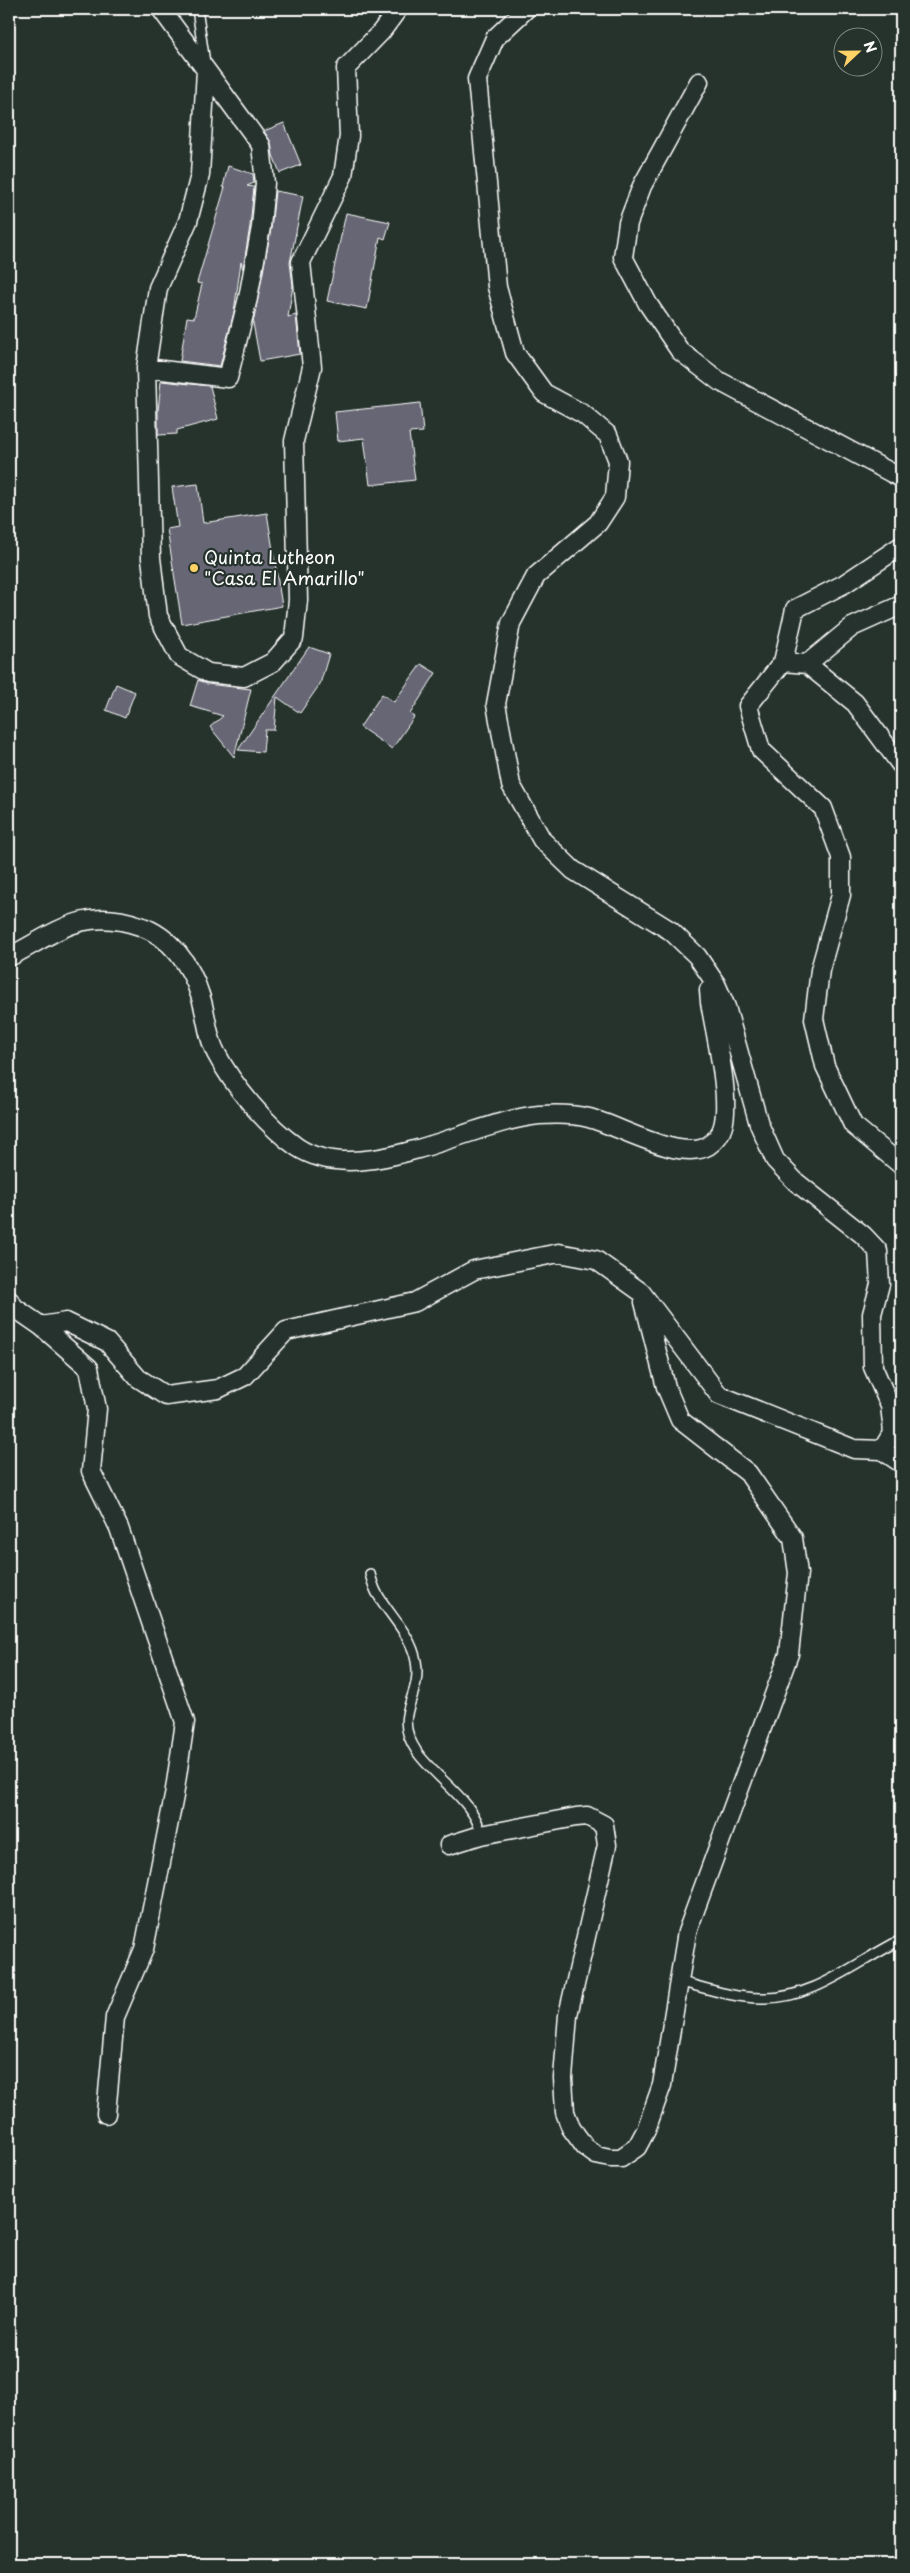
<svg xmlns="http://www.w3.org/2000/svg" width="910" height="2573" font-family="'Playpen Sans',sans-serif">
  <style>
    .building { fill: #666674; stroke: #fff }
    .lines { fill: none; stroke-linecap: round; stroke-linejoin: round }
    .service-casing { stroke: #fff; stroke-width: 12 }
    .minor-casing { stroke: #fff; stroke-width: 21 }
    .service { stroke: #26332d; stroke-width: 9 }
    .minor { stroke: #26332d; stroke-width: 18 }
    .poi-dot { fill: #ffd166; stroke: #26332d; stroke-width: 2 }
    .labels { text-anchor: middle; stroke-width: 4.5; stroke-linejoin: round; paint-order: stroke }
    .poi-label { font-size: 18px; fill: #fff; stroke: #26332d; text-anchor: start }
  </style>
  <rect width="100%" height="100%" fill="#26332d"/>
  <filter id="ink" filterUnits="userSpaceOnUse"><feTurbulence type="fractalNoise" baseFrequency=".02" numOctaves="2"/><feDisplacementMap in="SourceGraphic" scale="10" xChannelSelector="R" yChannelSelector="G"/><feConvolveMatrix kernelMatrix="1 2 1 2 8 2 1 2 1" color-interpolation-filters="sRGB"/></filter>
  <g filter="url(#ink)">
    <path class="building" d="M284,123L301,165L280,173L273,155L271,143L264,131Z
      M228,166L253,174L254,183L247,186L254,187L250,226L243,269L241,262L234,312L220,366L180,361L187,317L194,318L202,284L197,283L225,187H223Z
      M275,191L303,196L290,263L293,285L288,317L296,315L300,354L260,361L253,323L271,229Z
      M346,213L390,222L385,239L380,237L367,309L327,301Z
      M161,381L210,386L218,419L177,430V434L158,435V411Z
      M420,403L423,432L409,433L415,480L370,485L364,438L338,441L335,412Z
      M198,484L203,523L267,513L282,606L182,624L167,529L178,527L172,487Z
      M309,647L329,654L320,684L300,713L277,697L274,730H265L263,752L238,750Z
      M421,664L436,673L410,714L414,717L392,749L360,727L382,694L394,702Z
      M198,680L207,684L251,689L234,757L210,727L223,716L190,706Z
      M116,684L135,692L125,718L106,710Z"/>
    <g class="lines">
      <defs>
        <path id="service" d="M197,9L205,63
          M370,1574C372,1581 374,1589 378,1595C391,1617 411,1635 416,1661C423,1699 390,1712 417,1752C435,1778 477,1803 481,1835
          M678,1981C705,1988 733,1998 761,1998C813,2000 856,1962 901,1940"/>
        <path id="minor" d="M161,9L206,70L200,175L188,221L158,288L146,368L151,558L158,616L179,656L208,673L244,677L273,662L294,638L298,600L294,441L312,367L301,262L343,176L349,136L346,68L381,32L398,9
          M699,82L642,186L628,223L623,257L648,304L680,351L719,381L901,478
          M146,368L228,378L248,298L261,227L265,183L261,145L206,70
          M783,662L795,609L844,584L901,546
          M807,664L852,627L901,605
          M901,765L855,703L807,664L783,662L748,706L761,750L823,808L841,857V895L820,970L814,1019L825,1066L853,1125L901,1165
          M9,957C56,933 83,906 140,926C170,936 191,965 200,995C207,1014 206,1034 216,1053C233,1086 267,1126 297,1147C361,1190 472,1121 539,1115C555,1114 574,1114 589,1118C620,1126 680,1162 708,1146C715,1141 721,1134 723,1126C731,1097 715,1033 710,1002L709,990L716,984
          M9,1300L15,1308L41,1326L66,1322L107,1342L138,1378L166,1396L218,1389L245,1376L286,1331L415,1302L474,1270L559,1253L596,1260L641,1292L719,1395L854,1449L882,1450L893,1432L890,1406L873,1367L872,1314L880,1284L878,1251L863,1235L796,1182L775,1160L759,1124L726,1007L716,984L697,956L671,931L573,870L542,840L511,785L496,704L511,623L536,576L598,523L615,497L618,461L608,435L583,414L544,393L515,353L497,287L477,79L495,38L526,9
          M41,1326L89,1368L97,1409L91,1471L119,1528L185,1722L174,1796L144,1949L115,2017L106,2114
          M882,1450L901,1463
          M449,1845L481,1835L576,1817L587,1816L604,1825L607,1845L568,2015L563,2078L565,2112L571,2128L585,2147L596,2155L610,2158H621L637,2147L646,2130L662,2085L687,1932L789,1654L798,1573L793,1538L748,1473L680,1420L666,1387L644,1302"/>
      </defs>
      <use href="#service" class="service-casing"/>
      <use href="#minor" class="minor-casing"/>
      <use href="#service" class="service"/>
      <use href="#minor" class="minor"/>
    </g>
  </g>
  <circle class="poi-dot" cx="194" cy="568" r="5"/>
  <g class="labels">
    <g class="poi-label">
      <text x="204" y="564">Quinta Lutheon<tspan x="204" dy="21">"Casa El Amarillo"</tspan></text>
    </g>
  </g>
  <rect width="910" height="2573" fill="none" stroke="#26332d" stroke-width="30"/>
  <rect x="15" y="15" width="880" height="2543" fill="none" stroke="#fff" stroke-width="2" filter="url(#ink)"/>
  <g transform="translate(858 52) rotate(68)"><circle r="24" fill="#26332d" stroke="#7d8581"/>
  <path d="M0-4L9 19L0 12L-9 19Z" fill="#ffd166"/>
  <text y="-8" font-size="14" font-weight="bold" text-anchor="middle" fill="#ffffff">N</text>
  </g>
</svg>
